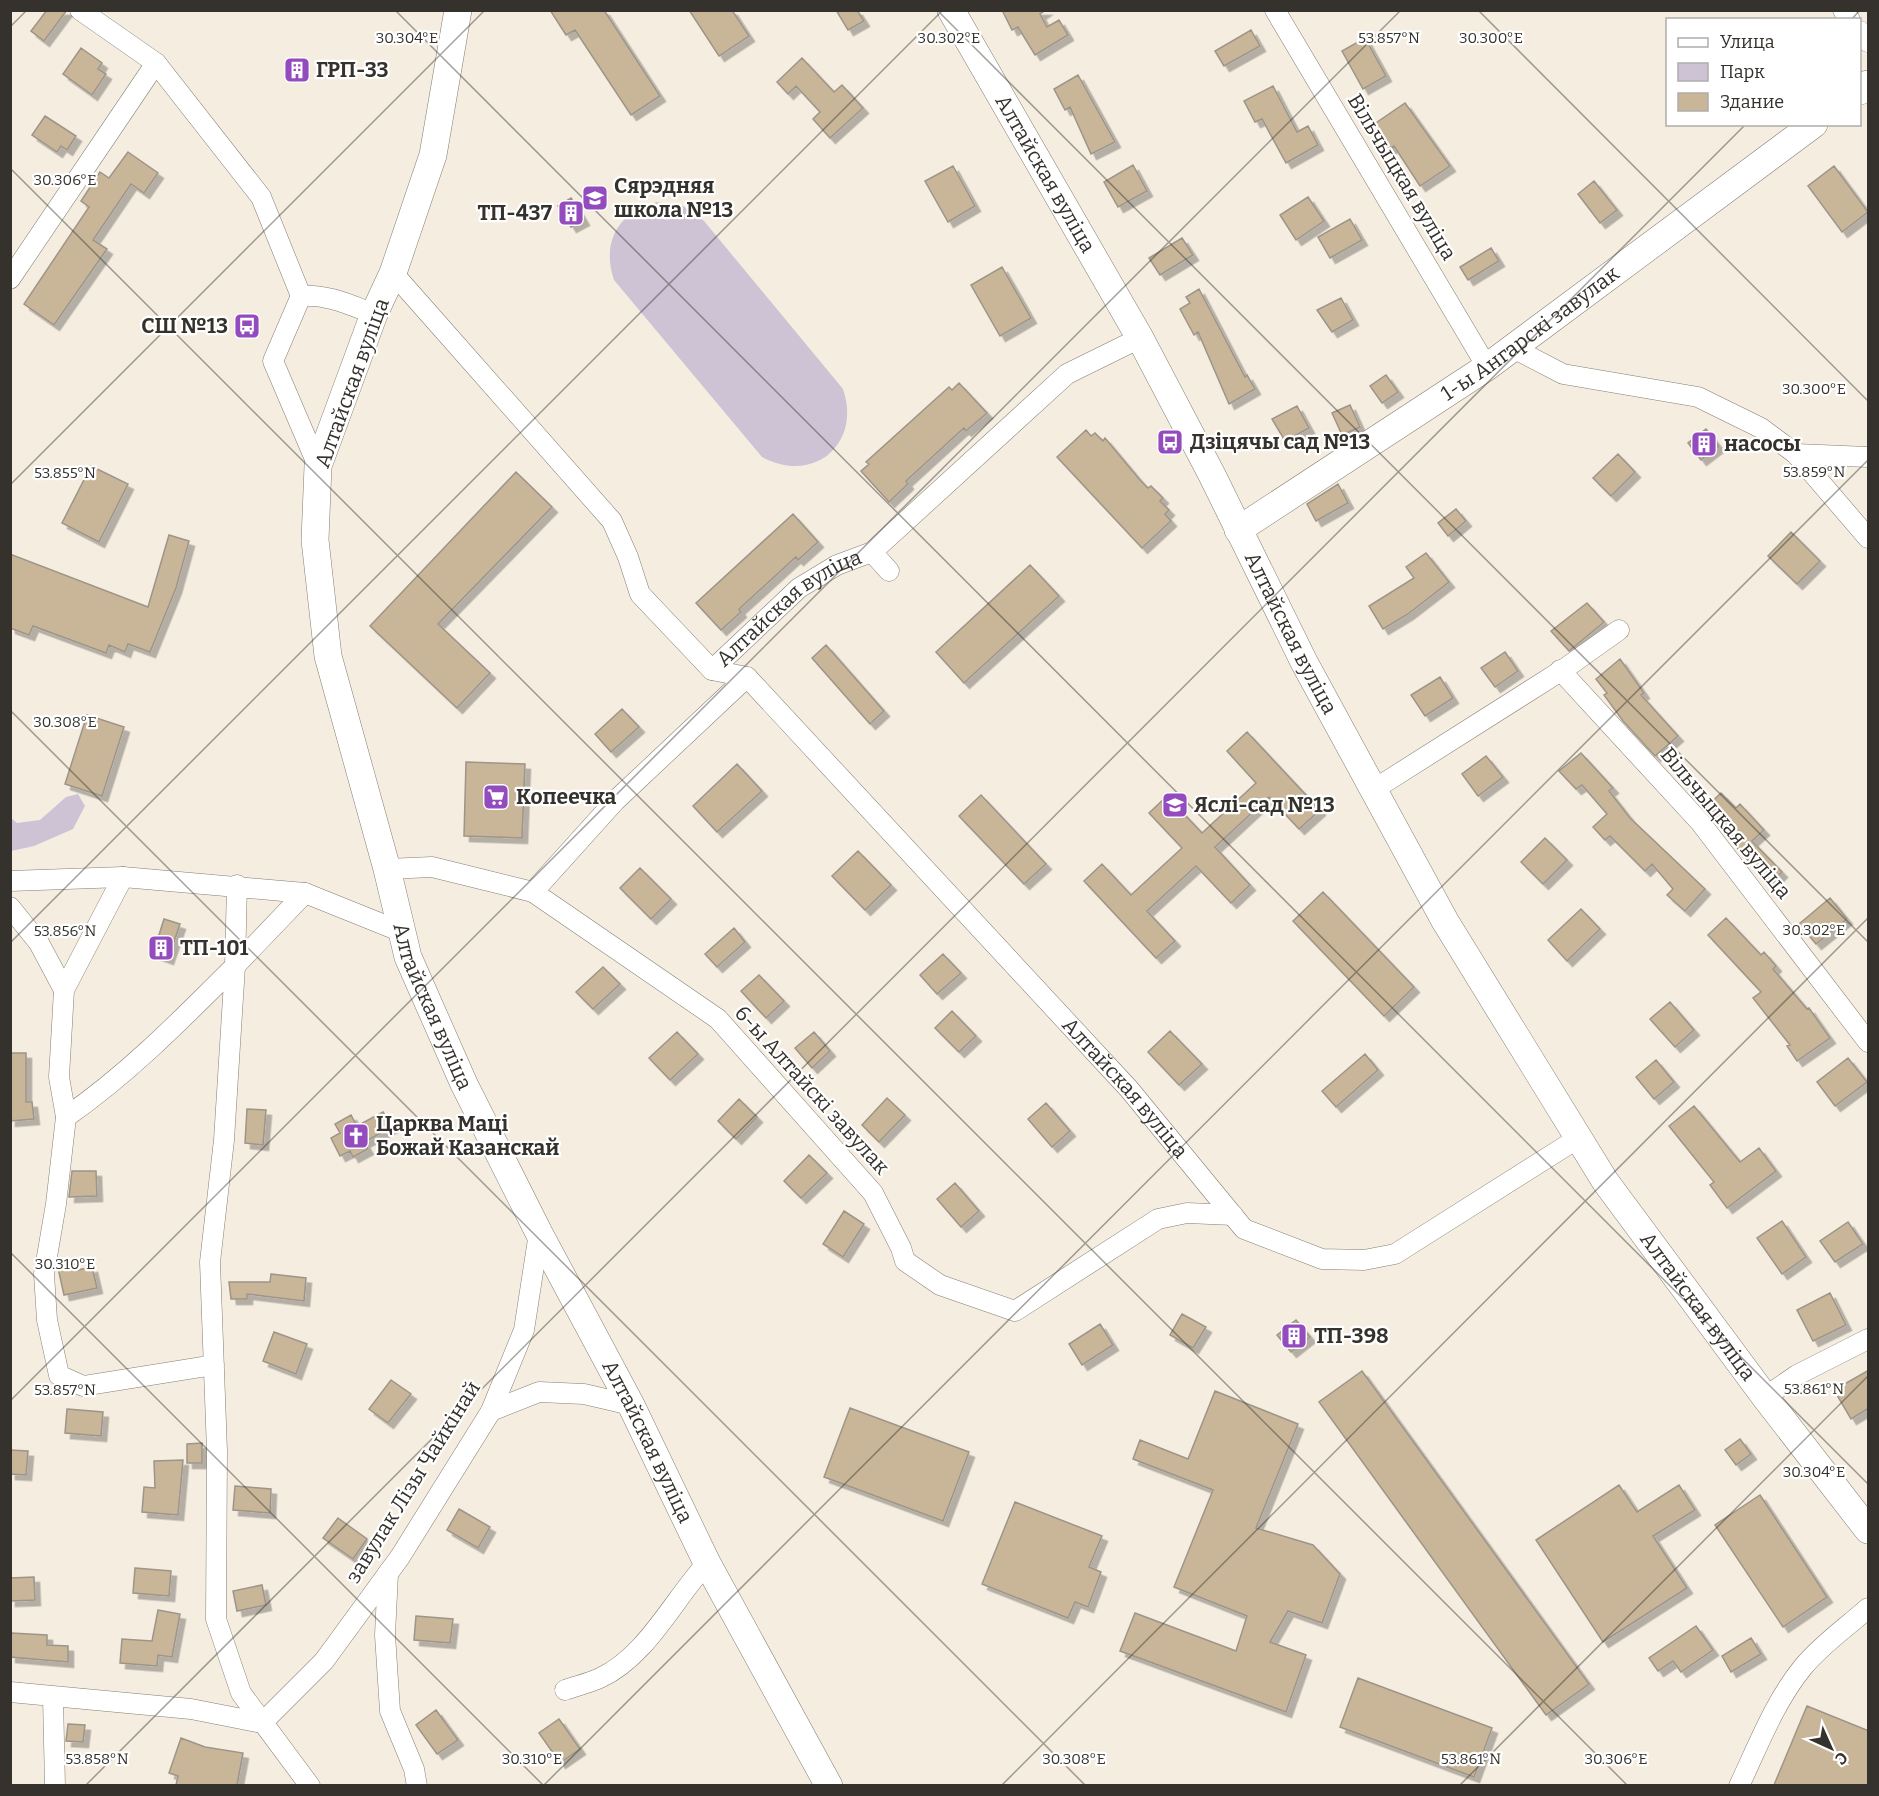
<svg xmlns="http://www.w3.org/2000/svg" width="1879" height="1796" font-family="Bitter,serif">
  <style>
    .green { fill: #cdc3d5 }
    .building { fill: #c9b698; stroke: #9d9589; stroke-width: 1.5; filter: url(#shadow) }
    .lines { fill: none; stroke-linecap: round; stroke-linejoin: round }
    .street-casing { stroke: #857e72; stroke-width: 21 }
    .secondary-casing { stroke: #857e72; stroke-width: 28 }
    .street { stroke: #fff; stroke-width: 20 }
    .secondary { stroke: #fff; stroke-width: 27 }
    .ticks { fill: none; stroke: #35322d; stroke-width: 1.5; stroke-opacity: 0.45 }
    .labels { text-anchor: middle; stroke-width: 4.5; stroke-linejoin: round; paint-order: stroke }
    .poi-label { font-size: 21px; font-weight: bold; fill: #35322d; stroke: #fff; text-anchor: start }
    .street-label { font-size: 21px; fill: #35322d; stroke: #fff }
    .ticks-label { font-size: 15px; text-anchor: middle; fill: #35322d; stroke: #fff; stroke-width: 4.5; stroke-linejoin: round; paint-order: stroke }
  </style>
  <defs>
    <filter id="shadow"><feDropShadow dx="5.5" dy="5.5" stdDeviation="0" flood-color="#0004"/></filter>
  </defs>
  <rect width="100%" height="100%" fill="#f5ede0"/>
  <path class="green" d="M657,202L683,206L704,221L843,389C862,444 813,485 762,457L614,280C601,242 619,211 657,202Z
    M78,794L85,806L73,829L34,846L11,851V818L17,823L40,820L66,797Z"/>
  <path class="building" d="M47,10H67L44,41L31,31Z
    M550,10H604L660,96L631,115L575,30L566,35Z
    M689,10H732L749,36L719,56Z
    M836,10H857L864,21L848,30Z
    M1002,10H1046L1040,14L1047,27L1059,20L1068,35L1035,55L1018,27L1012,30Z
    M1251,30L1260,46L1224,66L1215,51Z
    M1365,38L1386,76L1363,89L1342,51Z
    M81,48L102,63L98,69L106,74L92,95L63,74Z
    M802,58L834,92L842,85L863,108L830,138L813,119L820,112L796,86L788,94L777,82Z
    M1078,75L1115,142L1091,154L1070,107L1065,110L1054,89Z
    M1273,86L1297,132L1308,126L1318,145L1286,163L1262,119L1255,122L1244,101Z
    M1405,103L1450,166L1420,186L1394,146L1389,149L1373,125Z
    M45,116L76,136L67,150L61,146L57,152L32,135Z
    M128,152L158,173L144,193L131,184L93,240L107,249L54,325L24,304L89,207L81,201L100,172L109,178Z
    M1133,165L1147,191L1118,207L1104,182Z
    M953,166L975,206L948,222L925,181Z
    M1834,166L1868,212L1842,232L1808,186Z
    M1594,181L1617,210L1600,223L1578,194Z
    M1308,197L1324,221L1296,240L1280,215Z
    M571,198L584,220L571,227L558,206Z
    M1350,219L1362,240L1330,258L1318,237Z
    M1182,238L1193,255L1160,275L1149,258Z
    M1491,248L1499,261L1468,280L1460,267Z
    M1002,267L1031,318L1000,336L971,285Z
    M1199,289L1245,377L1247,375L1255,389L1229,404L1198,332L1194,335L1180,309L1190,303L1186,297Z
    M1341,298L1353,320L1332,332L1317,310Z
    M1386,375L1398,392L1382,403L1370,386Z
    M959,383L987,413L966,431L964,428L906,481L908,484L889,502L861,471L869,464L866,462L949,387L952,390Z
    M1350,405L1360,427L1342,435L1332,413Z
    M1297,406L1309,428L1285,441L1272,419Z
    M1706,429L1719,446L1701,460L1688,443Z
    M1086,430L1091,436L1095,433L1103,441L1105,438L1140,480L1148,488L1151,486L1163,498L1160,501L1169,510L1165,514L1171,521L1142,548L1057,457Z
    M1618,454L1635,472L1611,496L1593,478Z
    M91,466L128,484L99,542L62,523Z
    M516,472L552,507L438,624L490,673L457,708L370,626Z
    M1338,484L1348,503L1316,521L1307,504Z
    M1456,509L1466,521L1448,536L1438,523Z
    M793,514L818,542L798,560L796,557L739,609L741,612L721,630L696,603Z
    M1791,532L1820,561L1797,584L1768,556Z
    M169,535L189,541L176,588L150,652L128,644L125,652L109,645L106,653L33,626L29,635L10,628V554L148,607Z
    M1426,553L1449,582L1408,614L1383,629L1369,606L1414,578L1406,567Z
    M1030,565L1059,596L964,683L936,652Z
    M1587,603L1604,622L1569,651L1551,631Z
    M826,645L884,711L870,724L812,658Z
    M1505,652L1518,671L1495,687L1481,668Z
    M1620,659L1644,693L1641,695L1678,736L1655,756L1623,721L1604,695L1607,693L1596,679Z
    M1440,677L1453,698L1425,716L1411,695Z
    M622,709L639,727L611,752L595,734Z
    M87,715L124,727L102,796L65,784Z
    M1247,732L1320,810L1299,829L1269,797L1215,847L1250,885L1231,903L1196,866L1147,911L1175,941L1156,958L1084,881L1102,864L1131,895L1182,848L1149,813L1167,796L1202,833L1256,783L1227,751Z
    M1581,753L1613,788L1609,791L1630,818L1705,889L1685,911L1667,895L1673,889L1652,864L1645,871L1610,836L1605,840L1593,827L1607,814L1582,785L1576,789L1559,771Z
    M1486,756L1503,777L1478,796L1462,774Z
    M466,762L525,764L522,838L464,836Z
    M737,764L762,791L717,832L693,806Z
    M1721,793L1736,808L1740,804L1764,830L1752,841L1782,872L1769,885L1704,809Z
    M981,795L1046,864L1024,884L959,816Z
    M1545,838L1567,860L1543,884L1521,862Z
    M858,851L891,885L865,910L832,876Z
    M640,868L671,899L651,919L620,888Z
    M1323,892L1414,987L1384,1016L1293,921Z
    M1830,898L1847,919L1816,944L1799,924Z
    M1581,909L1600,929L1567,961L1548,940Z
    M1726,918L1761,955L1764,952L1776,966L1773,969L1807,1009L1809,1008L1830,1038L1797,1061L1787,1046L1790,1045L1753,998L1761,992L1708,935Z
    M164,919L180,924L168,959L149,952L154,937L158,938Z
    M734,928L745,942L717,967L705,954Z
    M943,954L961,973L937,994L920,975Z
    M603,967L620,984L593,1009L576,992Z
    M759,975L784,1001L766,1018L741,991Z
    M1670,1002L1694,1030L1675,1047L1650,1019Z
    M952,1011L976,1036L959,1052L935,1028Z
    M1170,1031L1202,1064L1179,1085L1148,1052Z
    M677,1032L698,1054L670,1080L649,1058Z
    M814,1032L830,1051L812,1068L795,1048Z
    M10,1053H26V1102H32L34,1119L10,1121Z
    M1365,1054L1378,1070L1336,1107L1322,1091Z
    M1848,1058L1867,1082L1835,1106L1817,1082Z
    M1656,1060L1674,1082L1654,1099L1636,1077Z
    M887,1098L905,1115L879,1142L862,1125Z
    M739,1099L757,1117L736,1139L718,1121Z
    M1046,1103L1070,1131L1052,1147L1028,1119Z
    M1694,1106L1740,1162L1759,1148L1776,1171L1727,1208L1710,1185L1714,1182L1669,1126Z
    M247,1109L266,1110L263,1145L245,1143Z
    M383,1112L392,1127L364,1142L368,1149L353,1157L350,1151L340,1156L331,1138L340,1133L335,1124L351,1115L357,1126Z
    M809,1155L827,1173L801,1198L784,1181Z
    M72,1171H96L97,1196L69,1197Z
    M955,1183L979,1211L961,1227L937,1199Z
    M844,1211L864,1224L843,1257L823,1244Z
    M1782,1221L1806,1257L1782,1274L1757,1238Z
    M1848,1222L1863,1244L1835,1262L1820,1241Z
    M77,1264L78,1270L92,1267L97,1288L64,1295L58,1268Z
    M271,1274L306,1278L304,1301L247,1294V1299H231L229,1282H270Z
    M1830,1293L1846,1325L1813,1341L1797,1310Z
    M1182,1314L1206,1327L1193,1348L1170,1335Z
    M1296,1320L1310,1337L1291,1352L1277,1335Z
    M1100,1324L1113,1345L1082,1365L1069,1344Z
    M274,1332L307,1344L296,1374L263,1361Z
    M1869,1370V1408L1851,1419L1834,1390Z
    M1362,1371L1589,1684L1546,1715L1319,1402Z
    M391,1380L411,1394L388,1423L369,1409Z
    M1215,1391L1298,1424L1256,1528L1313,1545L1340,1574L1322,1623L1288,1611L1270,1642L1306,1655L1286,1712L1120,1651L1135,1613L1236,1651L1247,1616L1174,1587L1213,1490L1133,1459L1140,1440L1188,1459Z
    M850,1408L969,1452L943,1521L824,1477Z
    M67,1409L103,1412L101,1436L65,1433Z
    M1740,1439L1751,1454L1736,1465L1725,1450Z
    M202,1443V1463H187V1444Z
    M10,1450L28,1451L26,1475L10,1474Z
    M183,1460L178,1515L142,1512L144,1487L155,1488L154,1461Z
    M1619,1485L1637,1512L1679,1485L1695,1510L1653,1536L1687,1588L1603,1642L1536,1540Z
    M235,1486L271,1489L270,1513L233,1510Z
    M1760,1495L1827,1597L1783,1627L1715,1525Z
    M1015,1502L1102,1536L1089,1567L1101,1572L1088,1607L1075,1602L1068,1618L982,1584Z
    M459,1509L490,1527L478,1548L447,1530Z
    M338,1518L367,1539L353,1559L323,1538Z
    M135,1568L171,1571L169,1596L133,1593Z
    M34,1577L35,1600L10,1601V1578Z
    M262,1585L266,1605L237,1611L233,1591Z
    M158,1610L180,1614L172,1657L158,1655L157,1666L120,1663L122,1639L152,1641Z
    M416,1616L453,1619L450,1643L414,1640Z
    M1696,1626L1713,1650L1681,1672L1673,1661L1658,1671L1649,1658Z
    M11,1633L47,1635V1645L68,1646V1662L10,1657Z
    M1751,1638L1761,1654L1731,1672L1722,1656Z
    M1358,1678L1492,1728L1474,1777L1340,1727Z
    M1807,1706L1869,1731V1785H1774Z
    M436,1710L458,1740L437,1754L416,1725Z
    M559,1719L580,1749L560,1763L539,1733Z
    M68,1724L85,1725L83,1742L66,1741Z
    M181,1738L205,1747L243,1753L237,1785H176L178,1776L169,1773Z"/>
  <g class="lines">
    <defs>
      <g id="street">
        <path d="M80,10L156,63L261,197L301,296"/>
        <path d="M1275,10L1487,367"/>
        <path d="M1843,10L1850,20"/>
        <path d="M1860,31L1868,42"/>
        <path id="s1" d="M393,273L612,521L628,557L640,594L712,670L747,677L1129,1089L1244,1229L1322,1259L1364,1260L1395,1254L1580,1137"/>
        <path d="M10,279L156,63"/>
        <path d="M1513,348L1563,374L1698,397L1761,428L1796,454L1868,538"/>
        <path d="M1796,454L1868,457"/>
        <path d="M318,466L273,361L301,296C328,294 350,305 374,314"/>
        <path d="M872,552L889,571"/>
        <path id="s2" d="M712,670L799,588L837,565L872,552L1067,374L1140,338"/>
        <path d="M1560,670L1700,822L1868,1042"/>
        <path d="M1373,790L1567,667L1619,630"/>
        <path d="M387,869L432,867L533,892L718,1019L873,1193L901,1248L905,1261L940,1285L1015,1311L1158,1219L1187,1213L1233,1215"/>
        <path d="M10,881L123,877L305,893L402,932"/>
        <path d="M237,885L235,966L305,893"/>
        <path d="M533,892L615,801L747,677"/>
        <path d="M10,907L39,943L64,990"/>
        <path d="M66,1117L59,1077L64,990L123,877"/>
        <path d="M214,1365L83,1386L59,1375L47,1320L44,1274L56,1204L66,1117C128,1074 181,1020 235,966L224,1140L210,1262L217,1451L216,1619L241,1693L310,1786"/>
        <path d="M1765,1397L1797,1375L1868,1339"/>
        <path d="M491,1411L539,1392L584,1394L631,1405"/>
        <path d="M388,1573L385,1635L390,1711L414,1769L417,1786"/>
        <path d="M565,1690C576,1686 589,1683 600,1678C647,1656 673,1600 707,1563"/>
        <path d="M10,1692L191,1709L262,1723"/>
        <path d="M53,1697L55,1786"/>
        <path d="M262,1723L324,1661L400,1557L491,1411L524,1330L539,1233"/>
        <path d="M1739,1786C1758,1746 1775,1701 1803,1667C1822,1644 1847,1627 1868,1608"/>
      </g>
      <g id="secondary">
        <path id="s3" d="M458,10L433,155L393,273L374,314L318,466L315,540L328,656L387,869L408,957L464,1084L539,1233L631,1405L707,1563L829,1786"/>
        <path id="s4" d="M951,10L1140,338L1212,475L1304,662L1445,921L1605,1181L1765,1397L1868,1530"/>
        <path d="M1860,91L1868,84"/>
        <path id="s5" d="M1238,530L1487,367L1814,124"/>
      </g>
    </defs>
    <use href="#street" class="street-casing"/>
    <use href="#secondary" class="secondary-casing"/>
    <use href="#street" class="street"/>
    <use href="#secondary" class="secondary"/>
  </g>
  <path class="ticks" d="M395,10L1868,1484M937,10L1868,942M1478,10L1868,401M1851,20L1860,10M10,27L27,10M10,168L1628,1786M10,485L485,10M10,710L1086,1786M10,943L943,10M10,1252L544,1786M10,1401L1401,10M85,1786L1746,124M543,1786L1868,460M1001,1786L1868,918M1459,1786L1868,1376"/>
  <defs>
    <symbol id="building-square" viewBox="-11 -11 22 22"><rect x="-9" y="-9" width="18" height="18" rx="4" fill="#934bbe" stroke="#fff"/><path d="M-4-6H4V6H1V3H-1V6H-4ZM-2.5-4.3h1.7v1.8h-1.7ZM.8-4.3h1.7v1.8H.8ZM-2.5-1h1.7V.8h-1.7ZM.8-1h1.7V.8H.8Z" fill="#fff"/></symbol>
    <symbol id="school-square" viewBox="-11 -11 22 22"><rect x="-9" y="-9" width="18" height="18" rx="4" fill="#934bbe" stroke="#fff"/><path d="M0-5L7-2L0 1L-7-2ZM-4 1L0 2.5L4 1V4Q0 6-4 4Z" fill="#fff"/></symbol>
    <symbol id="bus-square" viewBox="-11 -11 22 22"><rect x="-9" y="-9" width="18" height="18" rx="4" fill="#934bbe" stroke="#fff"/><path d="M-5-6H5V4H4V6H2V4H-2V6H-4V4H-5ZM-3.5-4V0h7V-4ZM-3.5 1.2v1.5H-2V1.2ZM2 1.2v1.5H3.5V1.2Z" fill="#fff"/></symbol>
    <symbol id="supermarket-square" viewBox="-11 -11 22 22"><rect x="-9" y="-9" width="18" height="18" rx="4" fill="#934bbe" stroke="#fff"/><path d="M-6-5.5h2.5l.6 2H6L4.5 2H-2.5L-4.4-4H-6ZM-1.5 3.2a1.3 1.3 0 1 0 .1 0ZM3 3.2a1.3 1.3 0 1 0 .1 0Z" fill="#fff"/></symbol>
    <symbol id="church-square" viewBox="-11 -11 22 22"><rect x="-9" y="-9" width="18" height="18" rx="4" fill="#934bbe" stroke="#fff"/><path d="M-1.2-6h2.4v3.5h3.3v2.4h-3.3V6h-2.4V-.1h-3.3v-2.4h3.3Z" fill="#fff"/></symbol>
  </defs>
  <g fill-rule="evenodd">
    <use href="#building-square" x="282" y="55" width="30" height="30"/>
    <use href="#school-square" x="580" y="183" width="30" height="30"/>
    <use href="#building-square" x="556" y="198" width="30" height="30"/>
    <use href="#bus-square" x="232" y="311" width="30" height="30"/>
    <use href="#bus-square" x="1155" y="427" width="30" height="30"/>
    <use href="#building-square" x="1689" y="429" width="30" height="30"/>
    <use href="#supermarket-square" x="481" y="782" width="30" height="30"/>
    <use href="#school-square" x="1160" y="790" width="30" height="30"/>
    <use href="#building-square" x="146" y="933" width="30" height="30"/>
    <use href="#church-square" x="341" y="1121" width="30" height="30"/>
    <use href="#building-square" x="1279" y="1321" width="30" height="30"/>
  </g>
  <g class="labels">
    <g class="poi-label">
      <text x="316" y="77">ГРП-33</text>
      <text x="614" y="193">Сярэдняя<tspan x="614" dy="24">школа №13</tspan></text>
      <text x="552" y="220" text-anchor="end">ТП-437</text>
      <text x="228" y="333" text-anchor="end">СШ №13</text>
      <text x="1190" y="449">Дзіцячы сад №13</text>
      <text x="1724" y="451">насосы</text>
      <text x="516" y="804">Копеечка</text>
      <text x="1194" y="812">Яслі-сад №13</text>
      <text x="180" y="955">ТП-101</text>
      <text x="376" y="1131">Царква Маці<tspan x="376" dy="24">Божай Казанскай</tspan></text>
      <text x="1314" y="1343">ТП-398</text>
    </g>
    <g class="street-label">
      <text dy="7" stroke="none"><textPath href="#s4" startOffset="189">Алтайская вуліца</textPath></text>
      <text transform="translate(1402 177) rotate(59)" y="7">Вільчыцкая вуліца</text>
      <text dy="7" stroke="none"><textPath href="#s5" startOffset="352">1-ы Ангарскі завулак</textPath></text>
      <text transform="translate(352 383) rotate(-70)" y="7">Алтайская вуліца</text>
      <text dy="7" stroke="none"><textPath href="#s2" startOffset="100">Алтайская вуліца</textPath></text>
      <text dy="7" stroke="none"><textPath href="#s4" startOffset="710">Алтайская вуліца</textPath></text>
      <text transform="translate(1726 823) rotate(50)" y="7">Вільчыцкая вуліца</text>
      <text dy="7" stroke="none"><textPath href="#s3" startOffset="1036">Алтайская вуліца</textPath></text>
      <text dy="7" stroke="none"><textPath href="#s1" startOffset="1108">Алтайская вуліца</textPath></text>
      <text transform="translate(812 1090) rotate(48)" y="7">6-ы Алтайскі завулак</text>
      <text dy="7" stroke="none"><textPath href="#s4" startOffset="1498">Алтайская вуліца</textPath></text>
      <text dy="7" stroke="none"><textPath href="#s3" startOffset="1522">Алтайская вуліца</textPath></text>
      <text transform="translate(413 1482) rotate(-58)" y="7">завулак Лізы Чайкінай</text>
    </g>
  </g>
  <g class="ticks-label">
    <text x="407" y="43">30.304°E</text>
    <text x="949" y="43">30.302°E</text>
    <text x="1389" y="43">53.857°N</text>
    <text x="1491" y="43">30.300°E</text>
    <text x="65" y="185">30.306°E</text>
    <text x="1814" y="394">30.300°E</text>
    <text x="1814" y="477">53.859°N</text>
    <text x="65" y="478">53.855°N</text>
    <text x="65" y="727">30.308°E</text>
    <text x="1814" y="935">30.302°E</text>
    <text x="65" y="936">53.856°N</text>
    <text x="65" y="1269">30.310°E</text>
    <text x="1814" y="1394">53.861°N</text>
    <text x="65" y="1395">53.857°N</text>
    <text x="1814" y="1477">30.304°E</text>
    <text x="97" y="1764">53.858°N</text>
    <text x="532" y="1764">30.310°E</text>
    <text x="1074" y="1764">30.308°E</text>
    <text x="1471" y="1764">53.861°N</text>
    <text x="1616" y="1764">30.306°E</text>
  </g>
  <rect width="1879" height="1796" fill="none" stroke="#35322d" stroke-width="24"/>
  <rect x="1666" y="18" width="195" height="108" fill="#ffffff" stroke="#aeadab" stroke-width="1.5"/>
  <rect x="1678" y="38" width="30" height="9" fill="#ffffff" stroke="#aeadab" stroke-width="1.5"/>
  <text x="1720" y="48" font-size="18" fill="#35322d">Улица</text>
  <rect x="1678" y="63" width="30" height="18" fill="#cdc3d5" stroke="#aeadab" stroke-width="1.5"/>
  <text x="1720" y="78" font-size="18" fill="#35322d">Парк</text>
  <rect x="1678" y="93" width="30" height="18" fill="#c9b698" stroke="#aeadab" stroke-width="1.5"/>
  <text x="1720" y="108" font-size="18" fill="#35322d">Здание</text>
  <g transform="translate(1831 1748) rotate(135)" stroke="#ffffff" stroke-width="4.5" paint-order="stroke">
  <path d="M0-4.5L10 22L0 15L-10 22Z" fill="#35322d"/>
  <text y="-9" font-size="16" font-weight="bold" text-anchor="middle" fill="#35322d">С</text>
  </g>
</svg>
